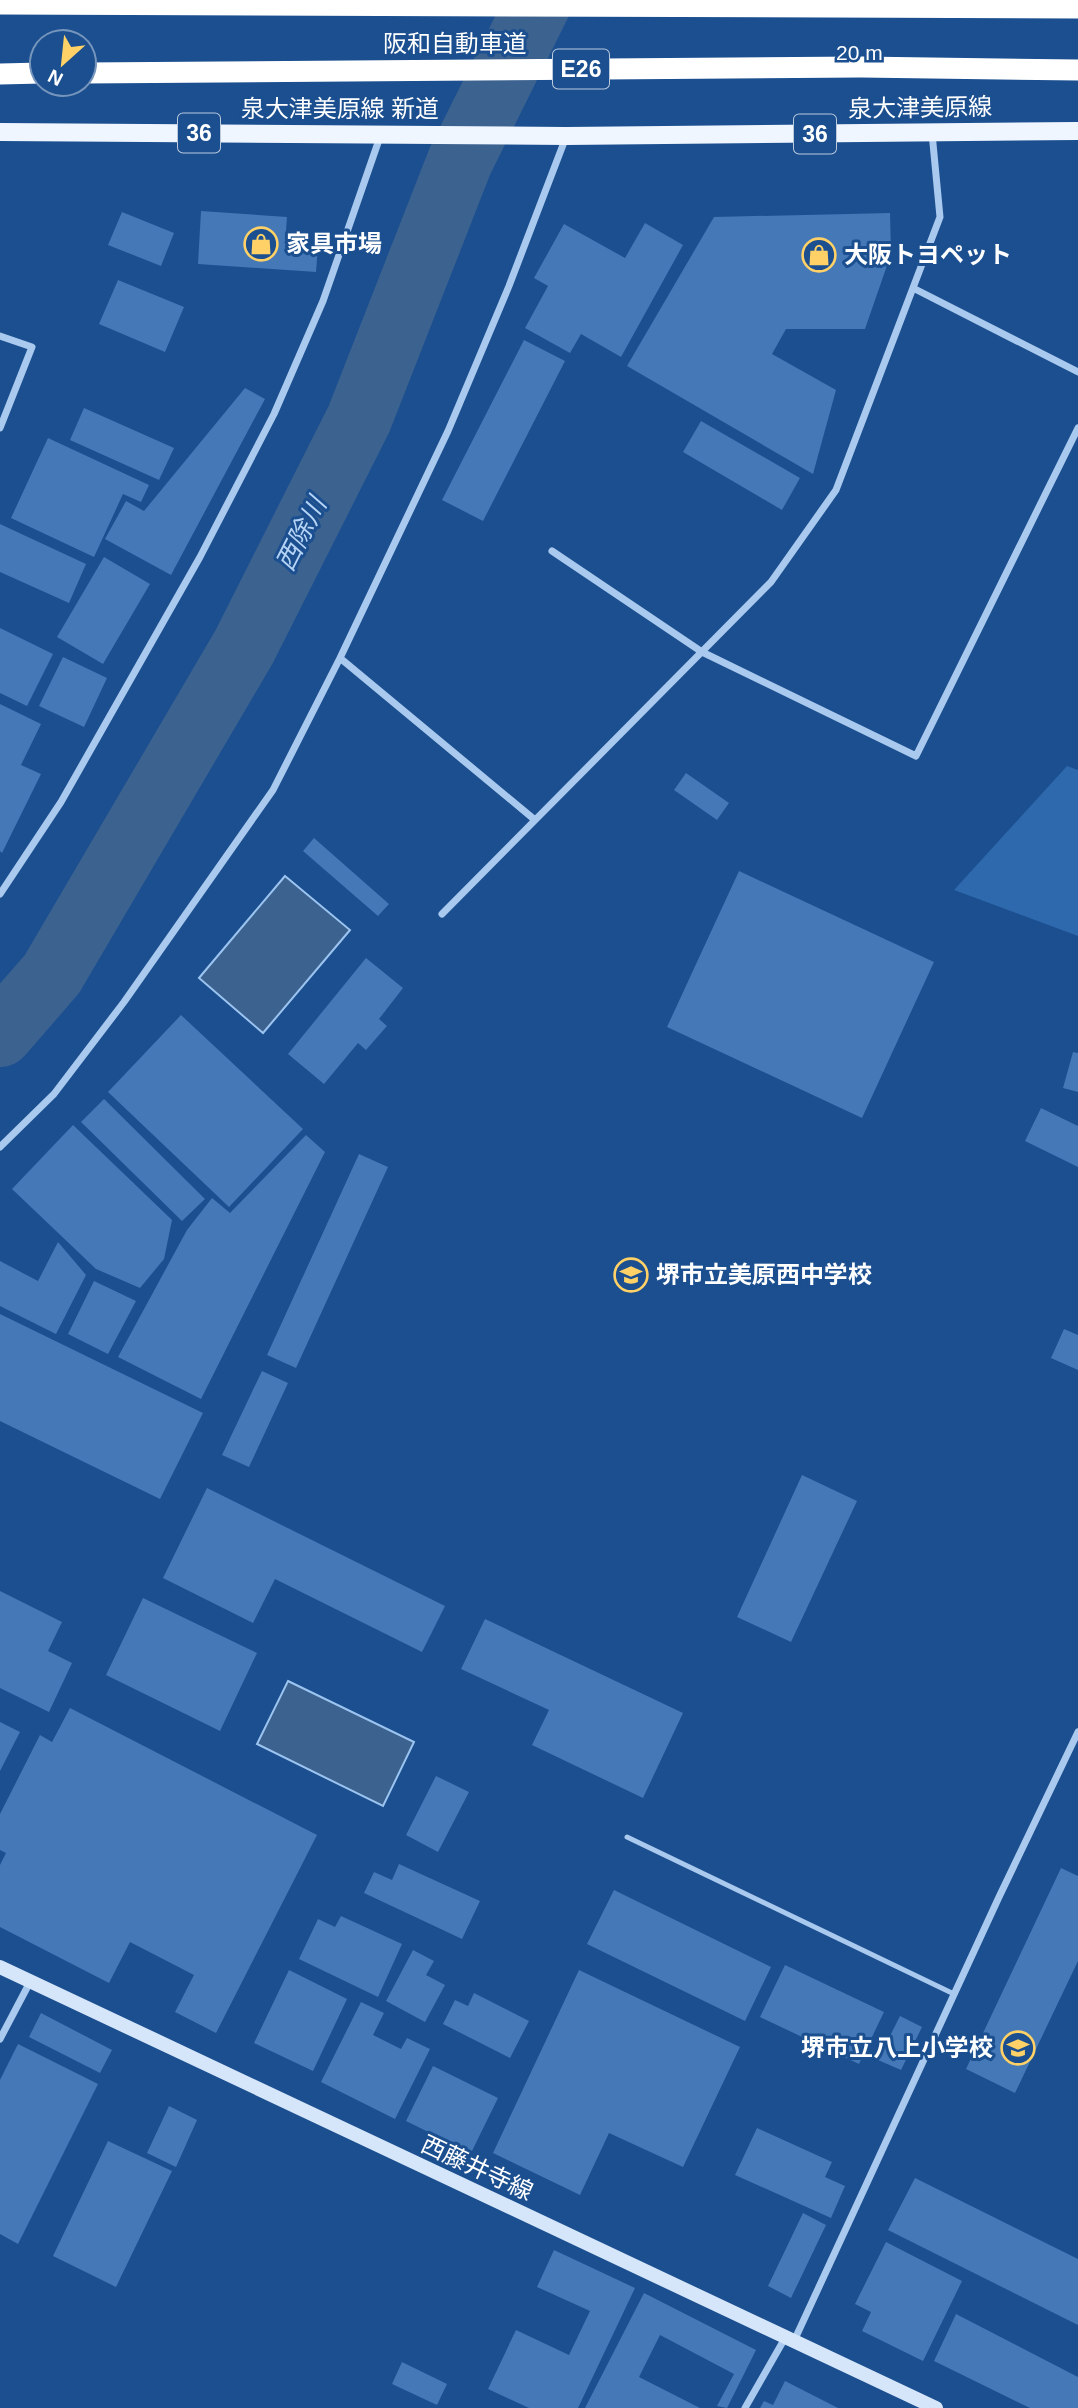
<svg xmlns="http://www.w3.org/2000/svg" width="1078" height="2408" font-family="Helvetica,'Noto Sans JP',sans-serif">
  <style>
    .green { fill: #2e69ad }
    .water { fill: #3c6290; stroke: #9cc4f0; stroke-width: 2 }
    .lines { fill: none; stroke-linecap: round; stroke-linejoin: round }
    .river { stroke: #3c6290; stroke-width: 66 }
    .building { fill: #4478b7 }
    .service { stroke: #a9c9ee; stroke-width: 5 }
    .minor { stroke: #a9c9ee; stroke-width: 7 }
    .secondary { stroke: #d6e6fa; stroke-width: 14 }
    .primary { stroke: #f0f6ff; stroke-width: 18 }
    .motorway { stroke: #fff; stroke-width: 21 }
    .labels { text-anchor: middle; stroke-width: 6; stroke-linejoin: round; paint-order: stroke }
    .shield { fill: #1b4f8f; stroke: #bbcadd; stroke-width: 2 }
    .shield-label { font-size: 23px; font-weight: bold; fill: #fff }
    .street-label { font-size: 24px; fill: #fff; stroke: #1b4f8f }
    .poi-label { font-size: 24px; font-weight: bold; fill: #fff; stroke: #1b4f8f; text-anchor: start }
    .water-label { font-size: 26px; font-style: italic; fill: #b5d3f5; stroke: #1b4f8f }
  </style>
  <rect width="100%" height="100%" fill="#1b4f8f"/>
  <path class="green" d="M1067,766L1078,770V936L954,890Z"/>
  <path class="water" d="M285,876L350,930L263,1033L199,978Z
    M288,1681L414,1742L383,1806L257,1744Z"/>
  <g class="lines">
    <path class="river" d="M0,1034L52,974L244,647L359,419L460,161L540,0"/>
  </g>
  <path class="building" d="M201,211L287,217L285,244L318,246L316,272L198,264Z
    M122,212L174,233L161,266L108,245Z
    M890,213L891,254L865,329H786L772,354L836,390L813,474L627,366L714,217Z
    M645,223L683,245L621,357L581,334L570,353L525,328L548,286L534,278L564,224L625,258Z
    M118,280L184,307L165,352L99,324Z
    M524,340L565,361L483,521L442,500Z
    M245,388L265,399L171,575L105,539L126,501L144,511Z
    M84,408L174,448L159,480L70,440Z
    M701,421L800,478L782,510L683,452Z
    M48,438L149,485L141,502L123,494L94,557L11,518Z
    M0,524L86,564L69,603L0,572Z
    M104,557L150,584L103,664L57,637Z
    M0,628L53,654L27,706L0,693Z
    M63,657L107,678L84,727L39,706Z
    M0,704L41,724L21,765L41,774L2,853L0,851Z
    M686,773L729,803L717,820L674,790Z
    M314,838L389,904L378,916L303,851Z
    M739,871L934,962L862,1118L667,1027Z
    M366,958L403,988L379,1019L387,1026L366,1050L358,1043L324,1084L288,1054Z
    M181,1015L303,1129L229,1207L108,1092Z
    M1073,1052L1078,1053V1092L1063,1088Z
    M104,1099L205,1199L182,1221L81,1122Z
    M1041,1108L1078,1126V1167L1025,1141Z
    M73,1125L172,1220L164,1259L140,1288L96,1269L12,1189Z
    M306,1135L325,1152L201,1399L118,1357L187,1230L212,1198L230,1213Z
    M359,1154L388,1167L296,1368L267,1355Z
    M58,1242L86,1275L56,1334L0,1306V1261L38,1281Z
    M94,1281L136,1301L108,1354L68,1334Z
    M0,1314L203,1413L160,1499L0,1421Z
    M1064,1329L1078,1335V1370L1051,1358Z
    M262,1371L288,1383L249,1467L222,1455Z
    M802,1475L857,1501L791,1642L737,1617Z
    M207,1488L445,1606L422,1652L275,1579L253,1623L163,1578Z
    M0,1591L62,1622L48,1651L72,1663L49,1712L0,1688Z
    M143,1598L257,1653L220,1731L106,1675Z
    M485,1619L683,1713L643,1798L532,1745L549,1710L461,1669Z
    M70,1708L317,1835L216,2033L175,2012L194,1975L130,1942L109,1983L0,1927V1865L6,1853L0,1850V1814L40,1735L52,1742Z
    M0,1722L20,1732L0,1771Z
    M436,1776L469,1792L438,1852L406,1835Z
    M399,1864L480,1901L462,1939L364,1893L374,1872L392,1880Z
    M1061,1868L1078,1876V1961L1015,2093L966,2069Z
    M614,1890L771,1967L745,2021L587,1944Z
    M341,1916L402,1944L378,1997L299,1959L318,1919L335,1927Z
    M413,1950L434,1961L426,1975L445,1985L425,2022L386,2001Z
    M785,1965L884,2012L859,2064L760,2017Z
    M289,1970L347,1999L313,2071L254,2043Z
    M579,1970L740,2047L683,2167L609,2133L580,2195L493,2153Z
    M474,1993L529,2021L510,2058L443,2024L455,2000L468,2006Z
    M361,2002L384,2013L373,2035L401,2049L407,2038L430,2049L395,2119L321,2082Z
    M41,2013L112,2050L100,2073L29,2037Z
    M900,2016L922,2027L901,2070L878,2060Z
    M18,2044L98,2084L18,2244L0,2234V2080Z
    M433,2066L498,2098L471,2153L406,2121Z
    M169,2106L197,2120L176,2167L147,2153Z
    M757,2128L832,2162L825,2177L845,2186L831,2218L735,2175Z
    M108,2141L172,2171L116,2287L53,2256Z
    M915,2178L1078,2259V2325L888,2230Z
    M803,2213L826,2225L791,2298L768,2286Z
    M886,2242L962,2281L923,2361L862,2331L871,2312L855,2304Z
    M554,2250L635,2288L578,2408H529L488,2389L516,2330L569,2355L590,2311L537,2287Z
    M644,2293L756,2350L727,2408L717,2406L734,2374L660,2335L639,2377L700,2408H585Z
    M956,2314L1078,2377V2408H1030L934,2361Z
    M402,2362L447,2384L437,2405L392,2384Z
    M785,2381L838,2408H760L764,2401L773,2405Z"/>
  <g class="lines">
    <path class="service" d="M627,1837L954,1994"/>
    <path class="minor" d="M913,288L1078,372
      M0,336L32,347L0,428
      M552,551L702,652L916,756L1078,428
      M340,658L535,820
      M0,894L61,802L200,557L274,414L323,301L381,134
      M442,914L771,582L836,490L940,217L932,133
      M0,1147L54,1094L124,1002L273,790L340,658L448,431L509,286L566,137
      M0,2039L30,1982
      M794,2341L999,1897L1078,1732
      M745,2408L785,2338"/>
    <path class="secondary" d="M0,1967L936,2408"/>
    <path class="primary" d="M0,132L566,136L1078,131"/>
    <path class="motorway" d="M0,4L1078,8
      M84,73L861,67L1078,70
      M0,74L42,73"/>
  </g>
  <defs>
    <symbol id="shop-ring" viewBox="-11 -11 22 22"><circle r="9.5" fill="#1b4f8f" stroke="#ffd166" stroke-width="1.5"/><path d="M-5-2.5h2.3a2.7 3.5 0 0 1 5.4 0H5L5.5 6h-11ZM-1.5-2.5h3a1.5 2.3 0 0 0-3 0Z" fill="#ffd166"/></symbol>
    <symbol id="school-ring" viewBox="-11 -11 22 22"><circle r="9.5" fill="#1b4f8f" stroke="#ffd166" stroke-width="1.5"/><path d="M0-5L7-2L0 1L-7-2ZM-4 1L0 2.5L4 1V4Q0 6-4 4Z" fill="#ffd166"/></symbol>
  </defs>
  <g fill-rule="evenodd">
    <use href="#shop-ring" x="242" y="225" width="38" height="38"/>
    <use href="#shop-ring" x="800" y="236" width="38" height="38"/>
    <use href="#school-ring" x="612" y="1256" width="38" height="38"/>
    <use href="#school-ring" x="999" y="2029" width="38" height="38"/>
  </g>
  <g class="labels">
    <g class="shield">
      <rect x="553" y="49.5" width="56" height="39" rx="5"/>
      <rect x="178" y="113.5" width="42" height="39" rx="5"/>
      <rect x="794" y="114.5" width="42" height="39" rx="5"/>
    </g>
    <g class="shield-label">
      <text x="581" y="77">E26</text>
      <text x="199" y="141">36</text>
      <text x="815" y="142">36</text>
    </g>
    <g class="street-label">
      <text x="455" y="52">阪和自動車道</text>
      <text transform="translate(920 108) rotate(-1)" y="8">泉大津美原線</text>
      <text x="340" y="117">泉大津美原線 新道</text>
      <text transform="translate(477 2168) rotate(25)" y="8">西藤井寺線</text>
    </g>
    <g class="poi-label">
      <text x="286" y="252">家具市場</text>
      <text x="844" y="263">大阪トヨペット</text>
      <text x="656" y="1283">堺市立美原西中学校</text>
      <text x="993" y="2056" text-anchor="end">堺市立八上小学校</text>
    </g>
    <g class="water-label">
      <text transform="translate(301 534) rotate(-63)" y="9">西除川</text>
    </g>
  </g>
  <g transform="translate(63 63) rotate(207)"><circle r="33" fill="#1b4f8f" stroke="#7695bc" stroke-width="2"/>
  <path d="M0-5L12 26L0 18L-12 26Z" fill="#ffd166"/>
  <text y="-10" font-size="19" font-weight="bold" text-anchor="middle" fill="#ffffff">N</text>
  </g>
  <path d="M826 60v10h112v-10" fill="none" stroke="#ffffff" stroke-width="3.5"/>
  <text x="836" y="60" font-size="21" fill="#ffffff" stroke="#1b4f8f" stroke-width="5" paint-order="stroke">20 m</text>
</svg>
